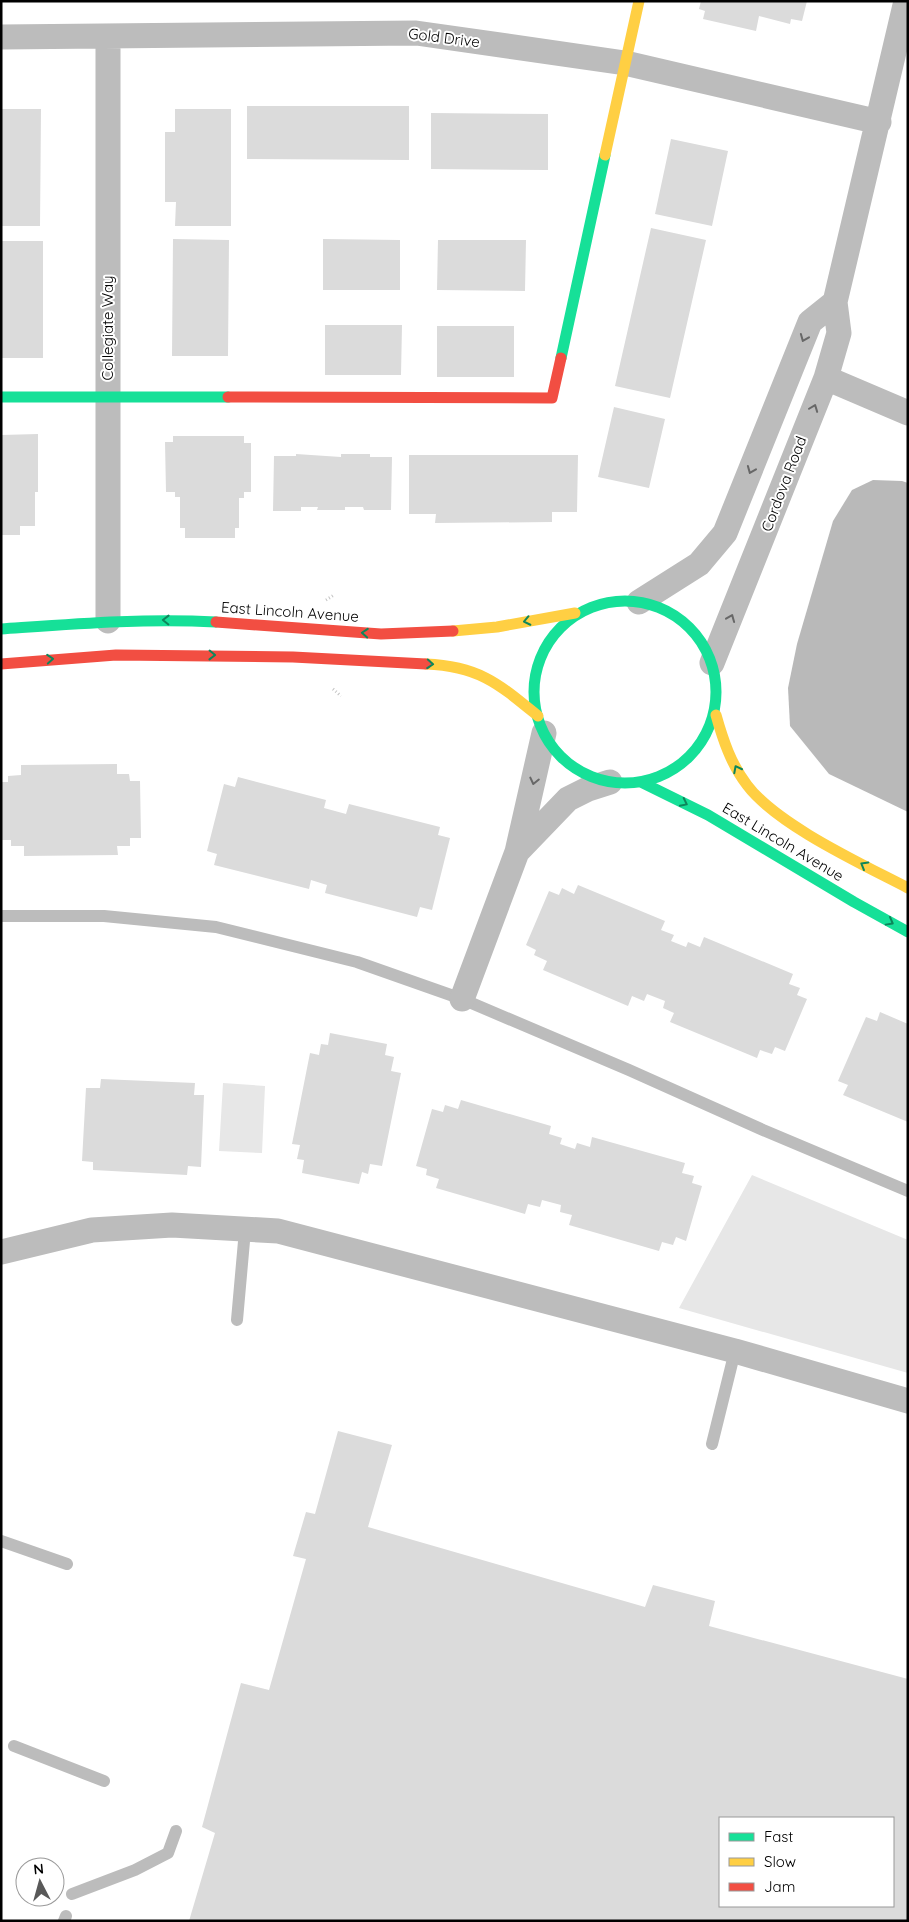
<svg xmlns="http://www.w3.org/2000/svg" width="909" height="1922" font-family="Quicksand,sans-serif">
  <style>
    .green { fill: #e7e7e7 }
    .water { fill: #b9b9b9 }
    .building { fill: #dbdbdb; fill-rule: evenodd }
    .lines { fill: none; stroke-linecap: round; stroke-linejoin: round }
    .path { stroke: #c2c2c2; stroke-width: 3; stroke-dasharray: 1 2.5; stroke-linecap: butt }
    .lane { stroke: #bcbcbc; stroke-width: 12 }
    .street { stroke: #bcbcbc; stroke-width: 25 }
    .fast { stroke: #16e098; stroke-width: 11 }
    .slow { stroke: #ffcf43; stroke-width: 11 }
    .jam { stroke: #f24e42; stroke-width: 11 }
    .oneway { stroke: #676767 }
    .oneway2 { stroke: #0d865b }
    .labels { text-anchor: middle; stroke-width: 4; stroke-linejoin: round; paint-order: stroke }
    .street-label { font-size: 15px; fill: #000; stroke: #fff }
  </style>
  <rect width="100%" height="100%" fill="#fff"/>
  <path class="green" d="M223,1083L265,1086L262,1153L219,1151Z
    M752,1175L908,1240V1373L679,1308Z"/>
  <path class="water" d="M873,480L902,481L908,483V812L829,774L790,726L788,688L797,644L833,521L852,490Z"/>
  <path class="building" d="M701,1H807L802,21L791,19L790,24L759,16L756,31L703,19L705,11L699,9Z
    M247,106H409V160L247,159Z
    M1,109H41L40,226H1Z
    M175,109H231V226H175L176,202H165V132H175Z
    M431,113L548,114V170L431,169Z
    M671,139L728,151L712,226L655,214Z
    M651,228L706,240L670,398L615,386Z
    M173,239L229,240L228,356H172Z
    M323,239L400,240V290H323Z
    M438,240H526L525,291L437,290Z
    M1,241H43V358H1Z
    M325,325H402L401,375H325Z
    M437,326H514V377H437Z
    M614,407L665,419L649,488L598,477Z
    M38,434V492H35V526H20V535H1V435Z
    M173,436H244V443H251V492H244V498H239V528H235V538H185V528H180V497H175V492H166L165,442H173Z
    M296,454L341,457V454H370V457H392L391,510H364L363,507H345V510H317L318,507H301V511H273L274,456H296Z
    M409,455H578L577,512H552V522L435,523L436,514H409Z
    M117,764V774H129L130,781H140L141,838H130V846H117L118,855L24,856V846H11V840H1V782H8V776L21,775V765Z
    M238,777L326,800L324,808L346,814L349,804L440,827L438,835L450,838L432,910L420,907L417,917L325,893L327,885L311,880L309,889L214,865L217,854L207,851L224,784L235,787Z
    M578,885L665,921L661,930L674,935L671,941L686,947L688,942L700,947L704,937L793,974L789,984L800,988L797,995L807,999L785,1051L775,1047L772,1054L760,1050L757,1058L670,1022L674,1013L663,1008L665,1001L647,994L644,1001L632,996L628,1006L543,970L547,961L534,955L536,950L526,945L549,891L559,895L562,888L574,894Z
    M880,1012L908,1024V1122L843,1095L848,1085L838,1081L866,1017L877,1021Z
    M330,1033L387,1044L385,1055L394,1057L391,1071L401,1073L382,1166L370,1164L368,1174L362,1172L359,1184L302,1173L304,1160L297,1159L300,1145L292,1144L310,1053L319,1055L321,1044L328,1045Z
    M101,1079L195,1083L194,1095H204L201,1167L188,1166L187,1175L93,1170V1162L82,1161L86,1088H100Z
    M461,1100L551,1126L549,1134L562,1138L560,1144L575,1149L577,1143L590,1147L592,1137L685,1163L682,1173L694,1176L692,1183L702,1186L686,1241L676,1237L673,1245L662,1242L659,1251L569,1225L572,1215L560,1212L561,1205L542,1200L540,1207L528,1204L525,1214L436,1188L439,1179L426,1175L427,1169L416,1166L432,1109L443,1112L445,1105L458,1109Z
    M338,1431L392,1445L368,1527L645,1607L653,1585L715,1601L709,1626L908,1679V1921H189L215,1833L202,1827L241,1683L269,1690L306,1559L293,1556L306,1512L315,1514ZM720,1818H893V1906H720Z"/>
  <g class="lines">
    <path class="path" d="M326,600L334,595
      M333,689L341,696"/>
    <path class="lane" d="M1,916H104L216,927L357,962L462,999L629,1070L763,1130L908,1191
      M237,1320L245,1230
      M712,1444L735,1351
      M1,1541L67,1564
      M14,1746L104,1781
      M72,1894L135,1870L168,1853L176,1831
      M64,1921L66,1916"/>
    <path class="street" d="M1,37L416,33L625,63L879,122
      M826,378L908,413
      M639,602L699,564L725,533L810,322L835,302
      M108,621V36
      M712,663L826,378L839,333L835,302L906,1
      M517,852L568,799L588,789L610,782
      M462,999L517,852L544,733
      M1,1252L92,1230L172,1225L278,1231L735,1351L908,1401"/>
    <path class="fast" d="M561,358L605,155
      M1,397H228
      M534 692a91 91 0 1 1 182 0a91 91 0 1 1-182 0Z
      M1,629C73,624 144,618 216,622
      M641,782L708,815L854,902L908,932"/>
    <path class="slow" d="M605,155L639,1
      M453,631L497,627L575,613
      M426,664C479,666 499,684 538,716
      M716,715C723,740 731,764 747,785C777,825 862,864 908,888"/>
    <path class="jam" d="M228,397L552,398L561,358
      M216,622L381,634L453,631
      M1,664L116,655L293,657L426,664"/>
  </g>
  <defs><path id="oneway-chevron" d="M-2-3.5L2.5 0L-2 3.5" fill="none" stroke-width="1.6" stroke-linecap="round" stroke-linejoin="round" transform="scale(1.25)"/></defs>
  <g class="oneway">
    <use href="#oneway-chevron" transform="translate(804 338) rotate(112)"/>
    <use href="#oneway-chevron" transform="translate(814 408) rotate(-69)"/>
    <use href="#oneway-chevron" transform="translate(751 470) rotate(112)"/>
    <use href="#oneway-chevron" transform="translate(731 618) rotate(-68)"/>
    <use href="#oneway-chevron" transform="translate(534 781) rotate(103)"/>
  </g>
  <g class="oneway2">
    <use href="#oneway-chevron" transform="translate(166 620) rotate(-179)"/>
    <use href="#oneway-chevron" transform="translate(527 621) rotate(168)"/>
    <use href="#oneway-chevron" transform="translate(365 633) rotate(-176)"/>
    <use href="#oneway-chevron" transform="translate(212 655) rotate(1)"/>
    <use href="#oneway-chevron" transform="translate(50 659) rotate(-4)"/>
    <use href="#oneway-chevron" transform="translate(430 664) rotate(4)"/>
    <use href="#oneway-chevron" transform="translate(737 769) rotate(-117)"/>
    <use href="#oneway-chevron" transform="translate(684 803) rotate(26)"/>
    <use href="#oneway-chevron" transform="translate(864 865) rotate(-150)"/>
    <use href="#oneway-chevron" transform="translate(890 922) rotate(29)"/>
  </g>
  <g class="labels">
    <g class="street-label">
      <text transform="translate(444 38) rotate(7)" y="5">Gold Drive</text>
      <text transform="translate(108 328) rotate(-90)" y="5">Collegiate Way</text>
      <text transform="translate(784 484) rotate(-69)" y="5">Cordova Road</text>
      <text transform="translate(290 612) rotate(4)" y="5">East Lincoln Avenue</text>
      <text transform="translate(783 842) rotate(31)" y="5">East Lincoln Avenue</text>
    </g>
  </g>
  <rect width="909" height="1922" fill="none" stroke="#000000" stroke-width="5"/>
  <rect x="719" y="1817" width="175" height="90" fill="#ffffff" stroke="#999999"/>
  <rect x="729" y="1833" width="25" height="8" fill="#16e098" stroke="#999999"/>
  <text x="764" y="1842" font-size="15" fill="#000000">Fast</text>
  <rect x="729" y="1858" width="25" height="8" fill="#ffcf43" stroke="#999999"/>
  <text x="764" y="1867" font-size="15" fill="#000000">Slow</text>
  <rect x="729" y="1883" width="25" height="8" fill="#f24e42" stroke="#999999"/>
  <text x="764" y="1892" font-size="15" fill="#000000">Jam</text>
  <g transform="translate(40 1882) rotate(354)"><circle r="24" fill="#ffffff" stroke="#999999"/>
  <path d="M0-4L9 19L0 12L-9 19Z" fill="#595959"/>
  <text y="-8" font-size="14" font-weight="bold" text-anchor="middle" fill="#000000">N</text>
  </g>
</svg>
